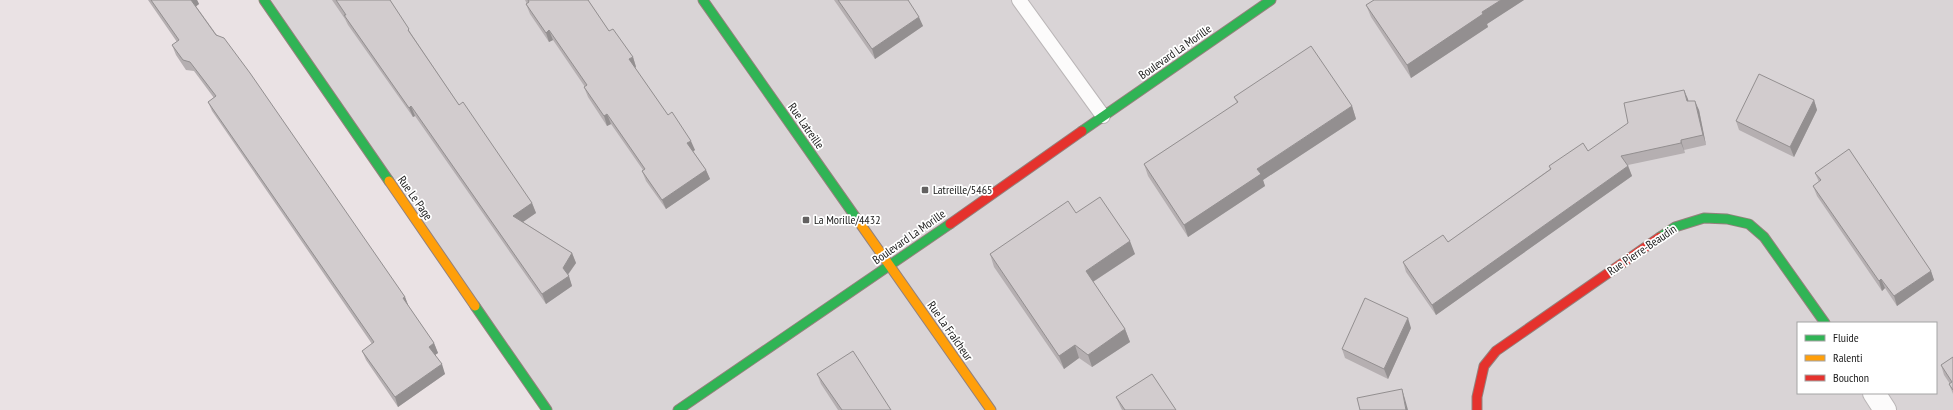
<svg xmlns="http://www.w3.org/2000/svg" width="1953" height="410" font-family="'PT Sans Narrow',sans-serif">
  <style>
    .residential { fill: #d9d4d6; fill-rule: evenodd }
    .lines { fill: none; stroke-linecap: round; stroke-linejoin: round }
    .lane-casing { stroke: #bab6b7; stroke-width: 16 }
    .street-casing { stroke: #bab6b7; stroke-width: 24 }
    .fast-casing { stroke: #94817c; stroke-width: 11 }
    .slow-casing { stroke: #94817c; stroke-width: 11 }
    .jam-casing { stroke: #94817c; stroke-width: 11 }
    .lane { stroke: #fcfbfb; stroke-width: 14 }
    .street { stroke: #fcfbfb; stroke-width: 22 }
    .fast { stroke: #30b455; stroke-width: 9 }
    .slow { stroke: #ff9f0a; stroke-width: 9 }
    .jam { stroke: #e5322d; stroke-width: 9 }
    .wall { fill: #b5afb1 }
    .shaded-wall { fill: #938f90 }
    .building { fill: #d2ccce; stroke: #938f90 }
    .poi-dot { fill: #636161; stroke: #fff; stroke-width: 1.5 }
    .labels { text-anchor: middle; stroke-width: 3.5; stroke-linejoin: round; paint-order: stroke }
    .street-label { font-size: 12px; fill: #1b1b1b; stroke: #fff }
    .poi-label { font-size: 12px; fill: #1b1b1b; stroke: #fff; text-anchor: start }
  </style>
  <rect width="100%" height="100%" fill="#eae2e4"/>
  <path class="residential" d="M264,0H1953V410H547ZM1798,323H1936V393H1798Z"/>
  <g class="lines">
    <defs>
      <path id="lane" d="M1019,0L1103,116"/>
      <path id="street" d="M1874,393L1885,410"/>
      <path id="fast" d="M264,0L389,181
        M703,0L859,222
        M1082,131L1271,0
        M1660,237L1675,227L1704,218L1727,219L1749,224L1764,237L1825,323
        M475,306L547,410
        M678,410L950,224"/>
      <path id="slow" d="M389,181L475,306
        M859,222L991,410"/>
      <path id="jam" d="M950,224L1082,131
        M1477,410V397L1484,366L1496,351L1660,237"/>
    </defs>
    <use href="#lane" class="lane-casing"/>
    <use href="#street" class="street-casing"/>
    <use href="#fast" class="fast-casing"/>
    <use href="#slow" class="slow-casing"/>
    <use href="#jam" class="jam-casing"/>
    <use href="#lane" class="lane"/>
    <use href="#street" class="street"/>
    <use href="#fast" class="fast"/>
    <use href="#slow" class="slow"/>
    <use href="#jam" class="jam"/>
  </g>
  <path class="wall" d="M148,0H197L199,4L196,6L405,297L408,306L434,343L438,353L435,355L445,374L398,407L366,360L362,351L372,344L212,111L208,102L214,98L194,71L186,70L176,55L172,45L177,42Z
    M332,0H390L412,35L459,105L532,203L536,213L523,222L572,253L576,263L568,275L572,286L546,304L415,116L413,117L348,25L345,19Z
    M525,0H588L609,31L633,57L636,67L635,68L668,115L695,150L693,151L706,170L710,179L666,209L646,181L642,171L643,170L611,124L607,126L588,97L584,87H585L553,40L549,42L530,14L526,4H527Z
    M834,0H908L923,26L875,59Z
    M1374,0H1524L1487,24L1488,27L1411,78L1371,17L1366,5Z
    M1234,97L1352,106L1356,119L1263,180L1265,186L1188,237L1148,176L1144,164L1237,103Z
    M1814,100L1817,110L1794,157L1739,130L1736,121Z
    M1688,101L1699,110L1706,145L1684,150L1685,153L1628,165L1632,176L1436,315L1406,272L1403,262L1448,242L1550,169L1549,166L1588,151Z
    M1815,173L1931,271L1934,280L1897,306L1885,288L1882,291L1817,196L1813,186L1819,182Z
    M1076,213L1135,254L1093,282L1125,329L1130,342L1092,367L1079,358L1064,369L994,267L990,254Z
    M1411,328L1388,379L1345,358L1342,349Z
    M1953,357V394L1949,384H1950L1944,375L1941,365Z
    M817,374L891,410H838L821,384Z
    M1116,397L1176,410H1122L1120,406Z"/>
  <path class="shaded-wall" d="M191,0H197L199,4L194,8Z
    M1501,0H1524L1487,24L1488,27L1411,78L1407,65L1482,12Z
    M919,17L923,26L875,59L872,49Z
    M549,30L553,40L549,42L546,33Z
    M633,57L636,67L633,69L629,59Z
    M1684,90L1688,99L1690,110L1687,101Z
    M1814,100L1817,110L1794,157L1790,147Z
    M1695,101L1699,110L1706,145L1703,135Z
    M411,106L415,116L413,117L409,108Z
    M1352,106L1356,119L1263,180L1265,186L1188,237L1184,225L1257,169Z
    M607,114L611,124L607,126L604,116Z
    M1681,140L1684,150L1685,153L1681,143Z
    M691,141L695,150L691,153L687,143Z
    M1628,166L1632,176L1436,315L1432,305Z
    M706,170L710,179L666,209L662,200Z
    M532,203L536,213L517,226L513,216Z
    M1130,241L1135,254L1091,283L1086,271Z
    M572,253L576,263L566,277L563,268Z
    M1931,271L1934,280L1897,306L1894,296Z
    M569,276L572,286L546,304L542,294Z
    M1881,279L1885,288L1882,291L1879,281Z
    M405,297L409,307L403,298Z
    M1408,318L1411,328L1388,379L1384,369Z
    M1125,329L1130,342L1092,367L1088,355Z
    M434,343L438,353L432,357L429,347Z
    M1075,345L1079,358L1064,369L1059,356Z
    M442,364L445,374L398,407L395,397Z
    M1402,389L1405,399L1408,410H1406Z"/>
  <path class="building" d="M151,0H191L216,35L224,38L250,73L405,297L403,298L434,343L429,347L442,364L395,397L362,351L374,342L208,102L216,96L190,62L183,60L172,45L179,40Z
    M336,0H390L409,29L408,30L459,105L463,102L532,203L513,216L572,253L563,268L569,276L542,294L411,106L409,108L344,15H346Z
    M528,0H588L609,31L613,29L633,57L629,59L668,115L672,112L691,141L687,143L706,170L662,200L642,171L645,169L607,114L604,116L584,87L587,85L549,30L546,33L526,4L529,2Z
    M838,0H908L919,17L872,49Z
    M1374,0H1501L1482,12L1483,14L1407,65L1366,5Z
    M1311,46L1352,106L1257,169L1261,174L1184,225L1144,164L1238,102L1234,97Z
    M1759,74L1814,100L1790,147L1736,121Z
    M1684,90L1687,101H1695L1703,135L1681,140V143L1621,156L1628,166L1432,305L1403,262L1443,235L1448,242L1551,169L1549,166L1583,143L1588,151L1628,123L1624,103Z
    M1849,149L1931,271L1894,296L1881,279L1879,281L1813,186L1821,180L1815,173Z
    M1100,197L1130,241L1086,271L1125,329L1088,355L1075,345L1059,356L990,254L1068,201L1076,213Z
    M1365,298L1408,318L1384,369L1342,349Z
    M853,351L891,410H842L817,374Z
    M1953,357V390L1949,384L1952,382L1941,365Z
    M1152,374L1176,410H1125L1116,397Z
    M1402,389L1406,410H1360L1357,398Z"/>
  <g class="poi-dot">
    <rect x="921" y="186" width="8" height="8" rx="2"/>
    <rect x="802" y="216" width="8" height="8" rx="2"/>
  </g>
  <g class="labels">
    <g class="street-label">
      <text transform="translate(1175 52) rotate(-35)" y="4">Boulevard La Morille</text>
      <text transform="translate(806 126) rotate(55)" y="4">Rue Latreille</text>
      <text transform="translate(415 198) rotate(55)" y="4">Rue Le Page</text>
      <text transform="translate(909 237) rotate(-35)" y="4">Boulevard La Morille</text>
      <text transform="translate(1642 250) rotate(-34)" y="4">Rue Pierre-Beaudin</text>
      <text transform="translate(950 331) rotate(55)" y="4">Rue La Fraîcheur</text>
    </g>
    <g class="poi-label">
      <text x="933" y="194">Latreille/5465</text>
      <text x="814" y="224">La Morille/4432</text>
    </g>
  </g>
  <rect x="1797" y="322" width="140" height="72" fill="#ffffff" stroke="#a4a4a4"/>
  <rect x="1805" y="335" width="20" height="6" fill="#30b455" stroke="#a4a4a4"/>
  <text x="1833" y="342" font-size="12" fill="#1b1b1b">Fluide</text>
  <rect x="1805" y="355" width="20" height="6" fill="#ff9f0a" stroke="#a4a4a4"/>
  <text x="1833" y="362" font-size="12" fill="#1b1b1b">Ralenti</text>
  <rect x="1805" y="375" width="20" height="6" fill="#e5322d" stroke="#a4a4a4"/>
  <text x="1833" y="382" font-size="12" fill="#1b1b1b">Bouchon</text>
</svg>
